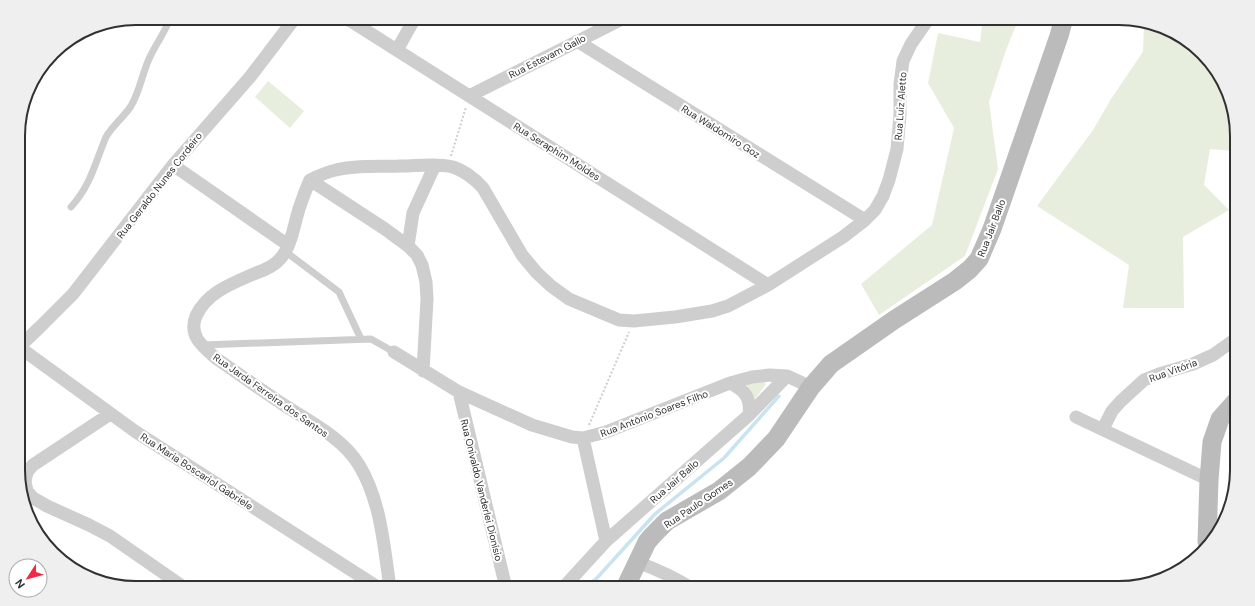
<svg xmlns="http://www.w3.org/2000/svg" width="1255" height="606" font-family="'DM Sans',sans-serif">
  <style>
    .green { fill: #e8eede }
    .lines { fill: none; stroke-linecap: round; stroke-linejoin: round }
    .stream { stroke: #c9e3ef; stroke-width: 3.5 }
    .path { stroke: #cecece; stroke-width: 2; stroke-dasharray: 2 2; stroke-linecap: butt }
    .lane { stroke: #cecece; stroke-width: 7 }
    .street { stroke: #cecece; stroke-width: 13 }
    .secondary { stroke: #bbb; stroke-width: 19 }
    .labels { text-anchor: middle; stroke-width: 4; stroke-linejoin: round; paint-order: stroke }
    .street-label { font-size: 10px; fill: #313131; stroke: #fff }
    .rim { fill: none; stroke: #313131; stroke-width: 2 }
  </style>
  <rect width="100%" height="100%" fill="#fff"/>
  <path class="green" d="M983,18H1019L1006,50L989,102L998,169L965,256L879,315L861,284L932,225L954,128L928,83L938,33L980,42Z
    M1144,24L1171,30L1213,64L1236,121V151L1210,149L1204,185L1229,210L1183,237L1184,308H1123L1129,265L1037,206L1093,130L1111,99L1140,56L1143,51Z
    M268,81L304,111L290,128L255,97Z
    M763,381L766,384L755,399L746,384Z"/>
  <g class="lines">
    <path class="stream" d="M584,588L596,579L655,514L724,458L779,396"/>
    <path class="path" d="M451,156L466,107
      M589,425L629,332"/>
    <path class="lane" d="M71,207C91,185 95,163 106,137C113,125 124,117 131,106C140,91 142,74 149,59C155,45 165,33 170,18
      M286,252L339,292L361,339
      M202,345L371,339L394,352"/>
    <path class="street" d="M346,18L768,285
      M577,41L865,220
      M397,50L415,18
      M469,96L624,18
      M173,165L288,245
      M310,180L385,229L408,246L417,255L422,265L426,282L427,299L423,371
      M408,246L413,213L435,165
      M19,347L136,432L379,588
      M19,347L39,328L73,294L173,165L250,77L295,18
      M394,352L459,392L532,425L572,437L583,438L606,432L730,383L752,377L770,375L787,376L811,387
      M730,383C745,390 751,398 749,415
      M459,392L506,588
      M110,414L33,465L27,472L25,482L27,491L33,498L47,506L89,525L110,536L185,588
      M1076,417L1209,480
      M1103,429L1112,411L1121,401L1144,380L1159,374L1193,364L1213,355L1237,338
      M583,438L606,541
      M637,562C656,569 674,577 691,588
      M390,588C384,547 381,501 359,465C343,438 310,422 284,405C261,390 239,374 217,359C203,347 188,336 196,316C207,292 233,283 256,273C265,270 274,266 280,259C292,246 294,223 300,206C303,197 306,189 310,180C318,176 326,172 336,170C356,165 379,167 400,166C417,166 436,163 453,167C465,171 475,179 483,188L522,255L537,273L551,286L569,299L619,320L634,321L675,317L712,311L728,306L768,285L843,237L865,220L875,210L883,196L889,180L897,149L900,115V84L903,61L911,44L929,18
      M563,588L606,541L749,415L787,376"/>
    <path class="secondary" d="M1207,542L1209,480L1212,442L1220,419L1237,400
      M625,588L647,542L653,535L667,521L719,491L749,467L776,439L811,387L831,364L894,320L955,281L970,269L979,259L992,229L1059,36L1064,18"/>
  </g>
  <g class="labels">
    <g class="street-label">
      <text transform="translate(547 56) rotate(-27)" y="4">Rua Estevam Gallo</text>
      <text transform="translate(900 106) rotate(-86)" y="4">Rua Luiz Aletto</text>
      <text transform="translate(721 131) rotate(32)" y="4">Rua Waldomiro Goz</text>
      <text transform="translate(557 151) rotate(32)" y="4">Rua Seraphim Moldes</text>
      <text transform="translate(159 185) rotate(-52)" y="4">Rua Geraldo Nunes Cordeiro</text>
      <text transform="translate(991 228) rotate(-69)" y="4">Rua Jair Ballo</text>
      <text transform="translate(1173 370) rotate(-20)" y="4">Rua Vitória</text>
      <text transform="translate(271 395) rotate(35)" y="4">Rua Jarda Ferreira dos Santos</text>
      <text transform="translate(654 413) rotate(-21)" y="4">Rua Antônio Soares Filho</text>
      <text transform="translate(197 471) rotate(33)" y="4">Rua Maria Boscariol Gabriele</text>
      <text transform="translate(674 481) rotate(-41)" y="4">Rua Jair Ballo</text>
      <text transform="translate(482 490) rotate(76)" y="4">Rua Onivaldo Vanderlei Dionísio</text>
      <text transform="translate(698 503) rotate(-34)" y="4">Rua Paulo Gomes</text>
    </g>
  </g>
  <path d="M0 0H1255V606H0ZM136 25H1119A111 111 0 0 1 1230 136V470A111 111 0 0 1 1119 581H136A111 111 0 0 1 25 470V136A111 111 0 0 1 136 25Z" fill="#efefef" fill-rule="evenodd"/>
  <path class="rim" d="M136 25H1119A111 111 0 0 1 1230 136V470A111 111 0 0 1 1119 581H136A111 111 0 0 1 25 470V136A111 111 0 0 1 136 25Z"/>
  <g transform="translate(28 578) rotate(234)"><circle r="19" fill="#ffffff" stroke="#adadad"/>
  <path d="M0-3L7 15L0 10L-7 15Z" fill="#f32746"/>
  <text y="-6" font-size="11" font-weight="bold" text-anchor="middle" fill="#313131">N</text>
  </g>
</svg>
